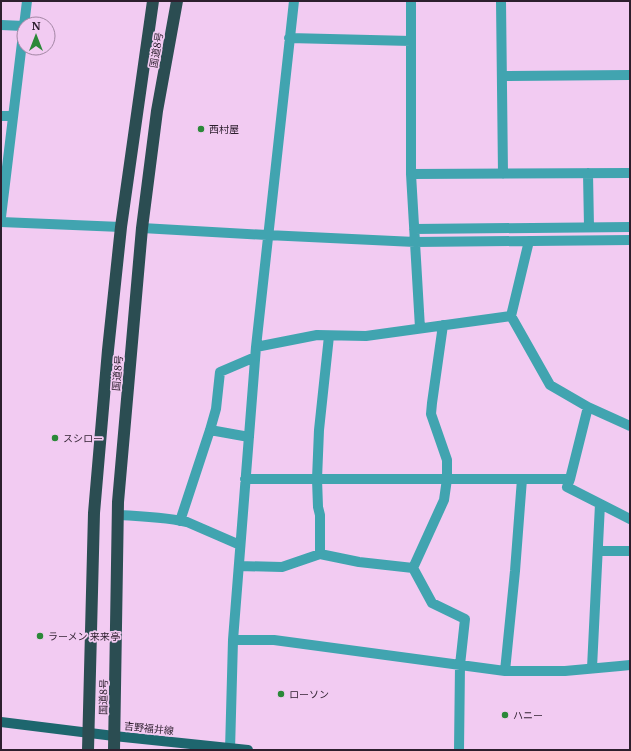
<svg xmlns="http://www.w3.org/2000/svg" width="631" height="751" font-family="Merriweather,'Noto Sans JP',serif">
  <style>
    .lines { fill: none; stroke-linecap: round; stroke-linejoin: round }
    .minor { stroke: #41a4b0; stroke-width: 10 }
    .major { stroke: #1e666e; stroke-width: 10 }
    .highway { stroke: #2b4d52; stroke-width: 12 }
    .poi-dot { fill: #2b8839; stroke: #f2cbf2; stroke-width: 1.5 }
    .labels { text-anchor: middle; stroke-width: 3.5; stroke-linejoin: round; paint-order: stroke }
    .street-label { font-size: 10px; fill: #2d1f2e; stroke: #f2cbf2 }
    .poi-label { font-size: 10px; fill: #2d1f2e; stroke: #f2cbf2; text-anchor: start }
  </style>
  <rect width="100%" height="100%" fill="#f2cbf2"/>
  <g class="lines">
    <path class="minor" d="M411,1V174L420,328
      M501,1L503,174
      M1,25L24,26
      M289,38L411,41
      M502,76L630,75
      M1,116H13
      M588,173L589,227
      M411,174L630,173
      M1,217L27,1
      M1,222L121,227
      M142,228L267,235L415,242L630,240
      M414,229L630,227
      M511,316L529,241
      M443,325L432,403L431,414L447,460V479L444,500L413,568L432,603L465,619L460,665L459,750
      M256,347L317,335L366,336L511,316L550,385L588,407L630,426
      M210,430L249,437
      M245,479H570L588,407
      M570,479L567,487L630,519
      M118,515C141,516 164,517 187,522L240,545
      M180,521L210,430L216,409L220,372L255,357
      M598,551H630
      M320,554L359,562L413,568
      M239,566L282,567L320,554V515L318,507L317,479L319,430L329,336
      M233,640H274L505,671H565L620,666L630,665
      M592,668L600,504
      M505,671L515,571L522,479
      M230,750L233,640L256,347L294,1"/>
    <path class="major" d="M1,722L114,736L248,750"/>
    <path class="highway" d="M88,750L94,513L108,350L121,227L153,1
      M114,750L118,502L142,228L157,111L177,1"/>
  </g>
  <g class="poi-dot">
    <circle cx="201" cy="129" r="4"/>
    <circle cx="55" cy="438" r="4"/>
    <circle cx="40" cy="636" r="4"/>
    <circle cx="281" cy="694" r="4"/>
    <circle cx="505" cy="715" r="4"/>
  </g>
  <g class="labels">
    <g class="street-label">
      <text transform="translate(156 50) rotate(-80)" y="4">国道8号</text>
      <text transform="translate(117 373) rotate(-85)" y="4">国道8号</text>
      <text transform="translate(103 697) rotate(-89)" y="4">国道8号</text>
      <text transform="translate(149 728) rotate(6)" y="4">吉野福井線</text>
    </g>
    <g class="poi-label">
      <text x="209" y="133">西村屋</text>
      <text x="63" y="442">スシロー</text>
      <text x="48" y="640">ラーメン 来来亭</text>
      <text x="289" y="698">ローソン</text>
      <text x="513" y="719">ハニー</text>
    </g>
  </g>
  <rect width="631" height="751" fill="none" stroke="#2d1f2e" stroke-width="4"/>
  <g transform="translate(36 36)"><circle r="19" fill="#f2cbf2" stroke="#a386a4"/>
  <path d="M0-3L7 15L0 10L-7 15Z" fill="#2b8839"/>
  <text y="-6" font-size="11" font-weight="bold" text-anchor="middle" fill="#2d1f2e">N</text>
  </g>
</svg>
